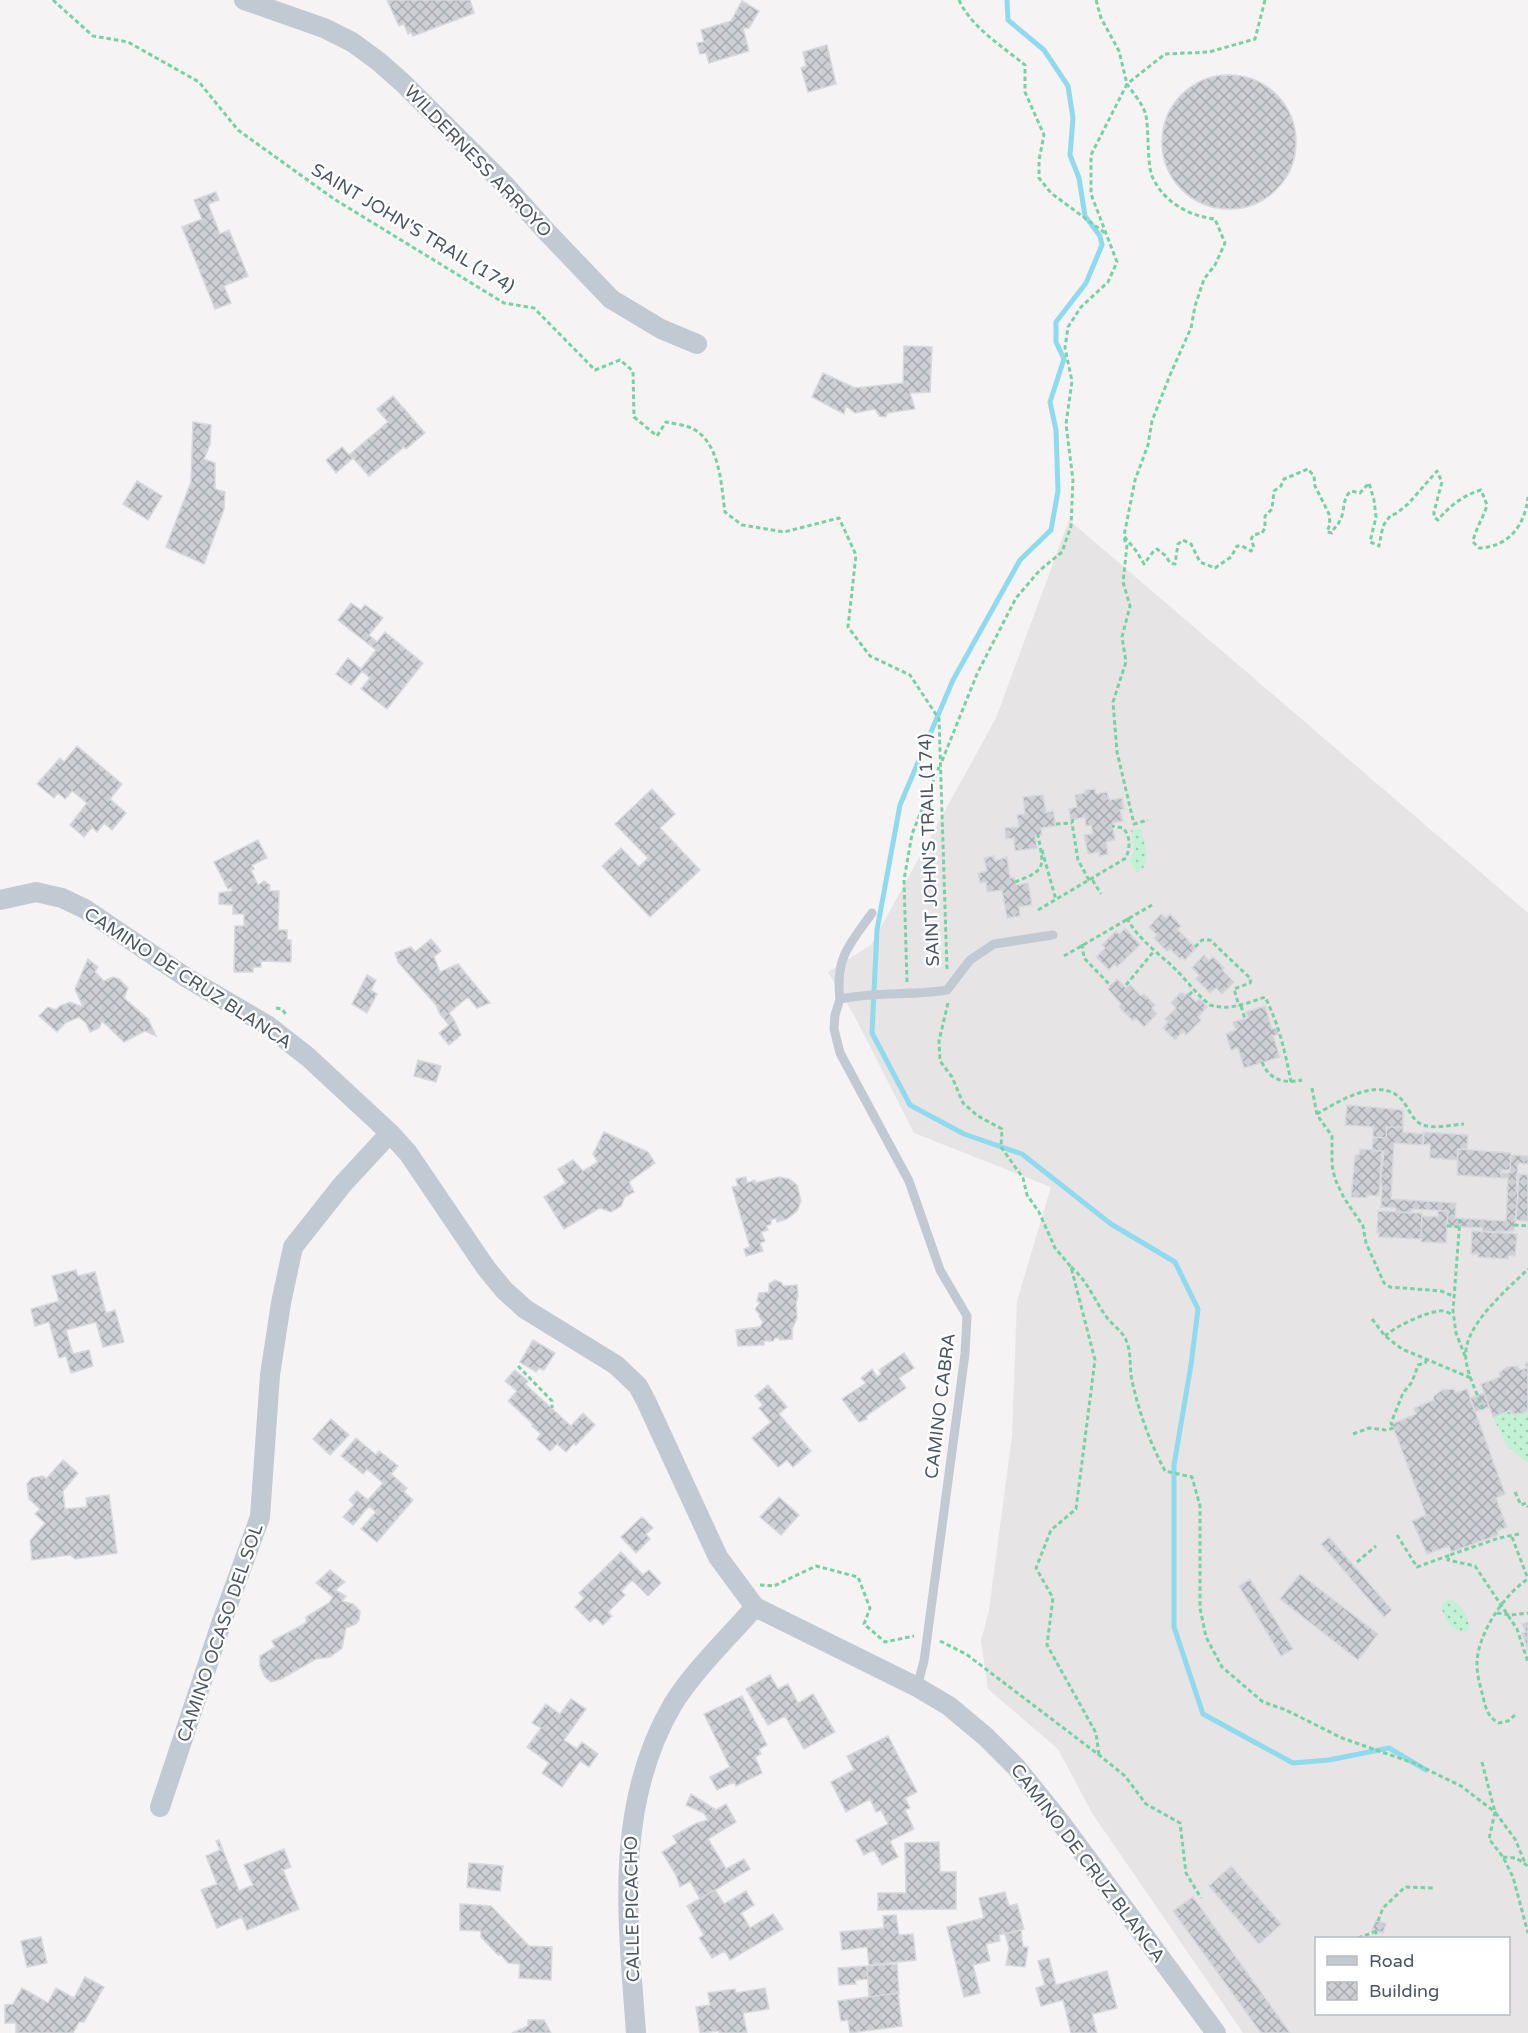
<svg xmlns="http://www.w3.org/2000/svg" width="1528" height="2033" font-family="'Varela Round',sans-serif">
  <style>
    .education { fill: #e6e4e5; fill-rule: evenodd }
    .grass { fill: url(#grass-dots) }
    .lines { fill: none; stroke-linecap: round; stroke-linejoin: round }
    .stream { stroke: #90daee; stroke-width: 5 }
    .building { fill: url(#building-cross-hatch); stroke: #d7d9de; stroke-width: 1.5 }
    .path { stroke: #7ad0a6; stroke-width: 3; stroke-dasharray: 4.5 3; stroke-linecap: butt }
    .lane { stroke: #c1cad2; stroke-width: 9 }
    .street { stroke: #c1cad2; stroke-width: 20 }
    .labels { text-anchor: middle; stroke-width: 5; stroke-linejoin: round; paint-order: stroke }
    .street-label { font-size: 18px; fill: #4a5661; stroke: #fff }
  </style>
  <defs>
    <pattern id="grass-dots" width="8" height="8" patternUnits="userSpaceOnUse" patternTransform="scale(1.5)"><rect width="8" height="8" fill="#c3f1d5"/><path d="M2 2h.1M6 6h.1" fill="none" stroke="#a0c6b0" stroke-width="1.8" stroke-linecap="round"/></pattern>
    <pattern id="building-cross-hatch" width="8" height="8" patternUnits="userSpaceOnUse" patternTransform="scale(1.5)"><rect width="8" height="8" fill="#cdcfd5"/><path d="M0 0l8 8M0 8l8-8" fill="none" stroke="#a8abb0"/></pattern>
  </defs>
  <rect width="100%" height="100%" fill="#f5f3f3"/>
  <path class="education" d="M1069,520L1528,913V2033H1243L1092,1813L1058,1749L988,1689L981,1641L989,1610L1012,1436L1017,1301L1051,1187L914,1133L854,1015L828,972L871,945L996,718ZM1316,1938H1508V2014H1316Z"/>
  <path class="grass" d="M1138,828L1141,829C1144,843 1153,862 1139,872H1136L1130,861L1134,852L1131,830Z
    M1511,1410H1528V1463L1507,1446L1493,1417Z
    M1448,1599C1461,1601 1467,1615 1470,1628L1467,1631L1459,1632C1448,1626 1442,1616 1442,1604Z"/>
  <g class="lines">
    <path class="stream" d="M1007,0L1008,20L1044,50L1068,86L1073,118L1070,155L1079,178L1085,216L1100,236L1102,245L1086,283L1056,322V342L1064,359L1050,402L1056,430L1058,491L1051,530L1020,560L953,680L900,805L877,930L872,1033L910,1105L964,1134L1022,1154L1111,1224L1175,1262L1198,1309L1191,1365L1174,1465V1627L1203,1714L1293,1763L1329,1760L1389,1748L1426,1770"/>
  </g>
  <path class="building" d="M387,0H470L474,13L413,36L411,32L408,34L404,24L399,26Z
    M742,1L759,11L749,28H743L749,51L709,63L706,53L700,54L697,43L704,42L701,30L731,21Z
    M827,45L836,84L808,92L801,68L806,66L803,52Z
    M1162 142a67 67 0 1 1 134 0a67 67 0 1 1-134 0Z
    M216,192L219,200L208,204L220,234L229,230L248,276L224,286L231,303L215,309L182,227L202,219L194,200Z
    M904,346L932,347L930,392L910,393L915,409L887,413L886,417L879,416L875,409L855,413L846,406L844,414L812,397L823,373L855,388L903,383Z
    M393,396L425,433L406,449L404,447L369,476L353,458L336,473L326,460L342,447L349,455L388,422L377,409Z
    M193,422L211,425L210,444L204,459L215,463V489L225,492L224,509L204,564L166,547L191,482Z
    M137,481L162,496L148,520L123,504Z
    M351,603L361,610L365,605L383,618L369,635L377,642L385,632L423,663L387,709L361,689L370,678L362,671L351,685L336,674L348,658L361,669L376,650L338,620Z
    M77,746L122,784L110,799L126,813L112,830L104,823L97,832L92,827L84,837L70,825L87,803L72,791L65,799L58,793L54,798L37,784L60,758L64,762Z
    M652,789L675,814L660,828L700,870L650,917L602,866L621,848L639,867L648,858L615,824Z
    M1095,789L1096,794L1107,792L1109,800L1122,798L1124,809L1120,810L1123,821L1112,823L1115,840L1106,842L1108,854L1099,856V852L1088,854L1084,835L1093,834L1091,825L1086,826L1085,817L1071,820L1069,809L1077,807L1075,795L1085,793V790Z
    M1043,795L1046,813L1053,810L1056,826L1041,828L1042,835L1035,836L1037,848L1015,851L1014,838L1006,839L1005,828L1019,827L1017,815L1025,814L1023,797Z
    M258,840L267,858L252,865L254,869L251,870L258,885L264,881L270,885L269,891H279L278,930H287V940H291V962L261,961V967H253V972H234L235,926H244V914H233V905L219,904V893L232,891V887L228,889L214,862Z
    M994,856L995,861L1007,857L1010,878L1014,877L1016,885L1028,883L1032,905L1019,907L1020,916L1007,918L1002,890L987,892L986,882L980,883L978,873L987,871L984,858Z
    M1161,914L1166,918L1170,914L1181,926L1177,929L1196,948L1185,960L1181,957L1180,959L1170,949L1167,951L1154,938L1157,935L1149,927Z
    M1125,928L1140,945L1117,967L1114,964L1109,970L1096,957L1105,948L1102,945L1116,931L1119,934Z
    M431,939L441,951L434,957L440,972L458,964L490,1003L477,1008L468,997L449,1013L454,1020L461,1035L449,1045L439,1033L449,1025L440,1014L436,1005L398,962L395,953L411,947L415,952Z
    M1204,955L1209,961L1213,957L1224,968L1222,970L1234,982L1222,994L1216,988L1210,993L1196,979L1199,975L1192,968Z
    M88,959L98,967L95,972L104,981L113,977L119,979L128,988L124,998L148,1019L156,1036L145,1031L124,1042L102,1021L99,1028L90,1032L86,1023L79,1017L65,1023L57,1032L39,1016L48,1007L56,1010L60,1006L70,1002L83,1007L75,989Z
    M367,975L376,980L371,990L377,994L367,1013L352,1004Z
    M1117,979L1126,988L1130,985L1141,996L1144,994L1155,1005L1152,1008L1157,1014L1144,1027L1136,1018L1133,1021L1119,1007L1121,1004L1108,989Z
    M1181,992L1185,995L1187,993L1196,1002L1200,998L1207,1007L1198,1017L1201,1020L1186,1035L1183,1031L1175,1040L1163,1028L1168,1022L1165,1019L1176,1008L1171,1003Z
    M1265,1006L1272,1029L1276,1028L1279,1034L1273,1036L1280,1057L1244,1068L1238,1048L1231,1050L1226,1034L1236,1030L1233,1022L1248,1018L1246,1012Z
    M418,1060L441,1066L436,1082L414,1076Z
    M1347,1105L1403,1110V1127H1387L1386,1138L1373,1137V1127L1345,1125Z
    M1387,1127H1403V1132L1424,1134L1423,1145L1394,1143L1391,1199L1456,1203L1455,1218L1506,1221L1508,1178H1501V1173H1510L1511,1155L1528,1156V1164L1518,1163L1516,1192H1518L1514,1231L1482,1232L1483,1228L1447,1226L1448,1211L1412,1209L1411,1213L1395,1212L1396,1208L1381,1207L1382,1185H1380L1384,1151H1372L1373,1137L1386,1138Z
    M604,1132L648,1152L655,1163L629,1182L634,1192L625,1197L621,1206L611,1212L600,1208L564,1229L544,1197L566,1183L558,1169L573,1160L583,1171L598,1162L593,1154Z
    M1423,1132L1468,1135L1467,1149H1458L1457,1160L1430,1158V1144L1423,1145Z
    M1360,1149L1382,1151L1379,1196L1367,1195V1198L1351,1197L1355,1155H1359Z
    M1458,1149L1511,1153L1510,1170H1502L1501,1178L1457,1175Z
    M1519,1174L1528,1175V1221L1516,1220Z
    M746,1177L747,1183L755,1180V1183L779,1177L789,1179L797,1185L801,1201L797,1211L787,1219L777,1222L776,1218L771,1220V1224L766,1226L768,1230L761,1232L765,1241L760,1243L763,1251L746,1256L744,1249L750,1247L732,1187L738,1186L736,1179Z
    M1378,1211L1422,1213L1421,1239L1379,1237V1233H1377Z
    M1438,1211H1448L1446,1243L1421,1242L1422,1216L1438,1217Z
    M1472,1231L1517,1234L1515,1256L1508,1255V1259L1478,1257V1254H1471Z
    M76,1270L78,1276L95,1272L106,1313L115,1310L124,1342L103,1347L96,1322L66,1330L73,1354L89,1350L93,1366L71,1373L66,1356L59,1358L49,1322L35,1326L31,1309L59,1301L52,1276Z
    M775,1280L782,1283L783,1286L797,1285L798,1296L796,1303L797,1318L792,1329V1339L780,1340L779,1338H775L773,1341H764V1345L738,1346L736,1330L760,1327L763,1322L759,1316L760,1315L755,1309L760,1303L757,1301L759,1293L769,1292V1284Z
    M533,1340L555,1353L544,1370L539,1368L536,1372L520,1362Z
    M904,1353L914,1368L899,1378L906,1388L869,1414L866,1417L867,1419L859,1422L842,1399L866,1383L861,1378L872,1369L877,1377L881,1374L879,1370Z
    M1528,1362V1410L1524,1413L1513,1414L1511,1410L1493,1417L1481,1384L1500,1377L1499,1373L1507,1367L1518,1366L1519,1370L1527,1368L1525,1364Z
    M515,1370L528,1381L525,1384L571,1426L583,1413L595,1425L576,1445L574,1443L566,1452L557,1444L550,1451L537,1439L541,1434L532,1426L533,1424L508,1401L517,1391L505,1381Z
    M768,1385L787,1407L779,1414L811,1451L793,1467L787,1460L778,1467L752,1438L771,1422L759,1408L763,1405L755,1396Z
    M1454,1389L1455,1393L1467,1389L1505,1494L1496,1498L1507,1527L1497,1531L1498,1535L1451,1552L1449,1546L1427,1554L1412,1521L1426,1515L1392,1424L1416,1414L1414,1408L1434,1400L1433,1397L1442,1390Z
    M1484,1393L1489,1407L1475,1412L1470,1398Z
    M331,1419L349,1435L330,1455L313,1439Z
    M356,1438L376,1455L379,1451L398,1466L391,1474L407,1488L404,1492L413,1500L377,1542L361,1529L376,1512L369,1506L353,1525L343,1517L354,1505L349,1500L357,1491L368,1500L383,1483L367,1469L363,1474L341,1456Z
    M63,1460L78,1473L63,1491L65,1509L87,1507L86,1498L109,1495L117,1553L75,1559L70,1555L32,1560L30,1541L45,1523L35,1514L40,1509L29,1499L27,1484L32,1478L43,1476L46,1479Z
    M779,1497L799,1515L781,1535L760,1517Z
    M642,1517L653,1528L646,1534L650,1539L636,1553L621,1537Z
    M1329,1537L1392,1610L1384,1617L1321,1544Z
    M621,1552L643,1575L649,1570L661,1583L648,1596L632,1580L621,1591L625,1595L608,1612L612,1616L603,1625L595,1617L590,1622L575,1607L584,1598L579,1593Z
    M330,1570L345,1582L335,1590L346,1596L342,1601L353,1604L360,1611L359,1620L356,1624L346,1628L342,1648L330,1657L316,1659L281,1679L271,1682L265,1677L260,1666V1656L275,1647L272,1641L306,1623V1617L329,1603L333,1597L316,1583Z
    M1300,1574L1378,1634L1358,1660L1280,1599Z
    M1250,1579L1293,1649L1281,1656L1239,1586Z
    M1528,1622V1651L1522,1633L1526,1632L1522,1624Z
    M770,1675L778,1689L788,1684L798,1703L813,1694L835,1732L804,1749L785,1716L768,1725L746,1689Z
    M742,1696L767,1745L759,1749L761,1754L755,1757L762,1773L736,1786L734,1782L717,1790L710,1777L730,1767L704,1714Z
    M571,1699L586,1709L564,1740L577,1749L582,1742L598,1754L589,1767L580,1761L562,1787L542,1773L549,1763L527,1747L541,1728L532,1723L546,1704L560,1714Z
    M888,1736L917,1792L905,1798L910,1808L905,1810L914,1829L890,1841L898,1857L882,1865L874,1850L864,1855L856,1840L888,1824L881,1810L876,1812L870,1799L846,1812L831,1782L854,1770L847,1756Z
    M691,1794L716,1810L726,1804L736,1822L708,1839L726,1869L744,1859L750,1869L700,1899L690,1881L680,1887L676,1875L662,1852L677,1843L673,1836L697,1823L708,1820L704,1813L686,1805Z
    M219,1840L239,1891L253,1885L244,1865L284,1849L291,1867L283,1870L299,1909L247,1930L242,1917L217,1928L201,1890L217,1884L206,1856L220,1850L216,1841Z
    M939,1842L940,1872H956V1909L878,1910V1893H906L905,1843Z
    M469,1863L503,1866L500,1891L467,1887Z
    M1231,1866L1281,1924L1259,1944L1209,1886Z
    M715,1890L724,1904L746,1891L754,1905L741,1913L750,1928L773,1914L783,1929L730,1960L725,1951L712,1958L699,1938L704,1935L687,1906Z
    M1005,1892L1009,1906L1017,1904L1024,1929L999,1935L1000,1941L986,1944L990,1961L973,1965L980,1993L964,1997L947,1927L984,1918L979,1898Z
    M1193,1897L1290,2033H1261L1173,1911Z
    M460,1904L491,1906L529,1946L552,1947L551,1980L519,1978L520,1964L508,1963L501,1955H498L481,1937V1931L460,1930Z
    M896,1915L899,1935L913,1934L916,1960L869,1965L867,1947L842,1950L840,1932L884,1928L883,1916Z
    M1376,1920L1386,1924L1383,1933L1372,1929Z
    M1021,1930L1023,1947H1028L1025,1967L1006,1965L1009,1948L1005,1934Z
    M41,1937L47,1963L27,1967L21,1941Z
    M1049,1958L1056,1985L1107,1971L1117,2008L1092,2014L1097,2033H1071L1063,2000L1041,2006L1036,1988L1045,1985L1038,1961Z
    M897,1964L899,1995L898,1993L869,1997L867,1966Z
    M867,1966L868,1979L855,1980L856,1984L839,1985L838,1968Z
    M85,1977L104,1987L84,2022H79L73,2033H16V2023H5V2005L13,2004L22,1988L48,2003L56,1988L74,1998Z
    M765,1988L769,2009L743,2013L747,2033H719V2031L700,2033L696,2007L710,2005L708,1993L735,1989L736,1993Z
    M898,1993L902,2026L850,2033L848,2020L841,2021L838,2001Z
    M528,2020H544L551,2033H512L528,2026Z"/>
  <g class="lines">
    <path class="path" d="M53,0L93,36L128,42L199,82L238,130L334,199L504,303L534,308L595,370L620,360L633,371L634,417L657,436L666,422C673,423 682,425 689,427C720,439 721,484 725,512L742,525L784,532L839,518L856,555L848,627L870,656L910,675L939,719L947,969
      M959,0C971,27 1003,47 1025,65V92L1044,135L1039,160V178L1051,193L1105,233
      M1265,0L1255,39L1209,52L1165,54L1127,84C1133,93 1144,105 1146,116C1149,132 1147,162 1152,176C1163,202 1189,216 1215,219L1225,243L1215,265L1204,279L1195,306L1191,328L1170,375L1152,421L1148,445L1135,480L1124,536L1137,552L1144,564L1153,552L1157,549L1166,556L1170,563L1175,564L1178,544L1183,540L1191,544L1200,562L1215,568L1231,557L1237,546H1242L1251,551L1254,547L1251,540L1253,535L1262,533L1265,528V516L1272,509L1274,491L1281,486L1284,479L1308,469L1314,476L1315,486L1329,514L1330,524L1327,532L1332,533C1334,527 1338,526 1340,520C1346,510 1341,500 1351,491L1360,493L1369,483L1374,500L1376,517L1370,542L1379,546L1383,526L1390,516L1397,513L1408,504L1437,471L1442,482L1434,512V517L1438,520C1449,506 1464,495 1481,490L1487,505C1483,519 1475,529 1473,542L1479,548C1509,547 1525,525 1528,497
      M1124,538L1127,545L1123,582L1130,606L1122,637L1126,662L1113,702L1117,752L1134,824L1148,820
      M942,761L977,674L1016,598L1040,570L1062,552L1071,526L1073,480L1066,424L1072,381L1065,348L1068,327L1081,307L1108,282L1117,262L1091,194V155L1127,84L1119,51L1101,18L1096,0
      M1073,819L1072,823L1078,860L1089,880L1093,881L1101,894
      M1056,824L1072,823
      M1042,850L1056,900
      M1015,882C1047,870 1044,867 1038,835
      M1038,910L1126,858C1130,847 1131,837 1123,828L1112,826
      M1127,918C1137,938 1157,952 1173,967C1186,979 1196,994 1210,1005C1229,1011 1247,1003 1265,997C1279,1025 1285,1051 1291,1082
      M1082,944L1084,958L1111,986
      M1195,947L1202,940H1210L1251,979L1250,983L1234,989L1239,1006
      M1064,956L1152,905
      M907,982L904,880L912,834L939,767
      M1126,985L1154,951
      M1189,995L1194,990
      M948,1003L939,1041L940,1061L952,1077L963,1103L978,1116L1002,1129L1001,1147L1023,1178L1027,1195L1039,1212L1055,1248L1071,1267L1095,1360L1076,1509L1051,1530L1036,1568L1053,1598L1047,1645L1096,1733L1099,1755
      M1241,1006L1245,1019
      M276,1008L282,1009L287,1016
      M1262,1062C1269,1080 1284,1084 1302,1080
      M1312,1088L1317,1115L1332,1136V1165L1335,1179L1344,1198L1363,1226L1366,1243L1384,1283L1390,1287L1441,1291L1453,1296
      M1317,1114C1339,1101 1380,1075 1402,1100C1409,1108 1412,1121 1423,1125C1434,1129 1452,1125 1464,1124
      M1460,1219L1453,1311L1456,1333L1465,1356
      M1514,1225L1528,1226
      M1447,1226L1459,1227
      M1071,1267C1088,1281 1095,1302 1108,1319C1114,1326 1123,1332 1126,1340C1132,1354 1129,1367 1132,1381C1139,1412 1150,1443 1165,1471L1192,1477L1200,1506V1608L1206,1637L1222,1667L1263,1702L1286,1710L1342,1738L1416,1764L1461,1786L1495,1812L1489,1839L1503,1857L1513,1877L1528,1933
      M1372,1319L1385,1336L1402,1349L1471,1378
      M1385,1336C1396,1326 1424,1313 1439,1311C1444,1310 1449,1313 1453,1315
      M518,1366L552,1401V1408
      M1483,1409C1477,1393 1468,1376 1466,1360C1461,1327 1507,1290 1528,1269
      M1353,1434L1369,1428L1386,1430L1394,1428L1391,1423L1403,1393L1412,1382L1418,1365L1425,1363L1427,1359
      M1515,1492L1521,1505L1526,1503L1528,1507
      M1519,1534L1499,1538L1450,1555L1448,1560L1475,1566L1517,1629L1528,1662
      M1397,1535L1417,1567L1450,1555
      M1512,1537L1528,1579
      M1357,1562L1376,1546
      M760,1585L774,1586L816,1566L858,1577L870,1608L864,1624L885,1642L914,1636
      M1497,1613L1511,1615L1528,1613
      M940,1641L966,1654L1099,1755L1125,1776L1146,1804L1180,1823L1186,1873L1201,1898
      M1515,1715L1508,1721L1499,1723C1488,1718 1485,1707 1483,1696C1480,1686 1477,1675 1477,1664C1477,1635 1504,1594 1528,1579
      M1482,1762L1495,1812L1515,1839L1525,1863
      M1503,1857L1516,1858L1528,1866
      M1378,1921L1383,1908L1405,1887L1434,1888
      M1375,1930L1378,1938
      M1358,1938L1374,1932"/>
    <path class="lane" d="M840,999C835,958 849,945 872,913
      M917,1687L924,1661L965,1354L967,1316L940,1270L909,1181L840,1053L834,1029L835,1015L840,999C876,991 912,996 947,990L970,960L994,944L1053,935"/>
    <path class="street" d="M244,0L324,28L352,42L378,61L403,83L504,184L544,229L611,299L661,329L697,344
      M0,900L36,892L62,898L85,909L187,978L267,1025L308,1057L390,1133L408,1153L486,1268L504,1290L525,1309L616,1365L638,1386L646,1401L718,1557L755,1607L917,1687L949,1706L986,1737L1016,1767L1058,1819L1216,2033
      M160,1807L222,1621L260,1517L270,1375L281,1303L293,1247L342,1185L390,1133
      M636,2033C628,1921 613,1806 673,1704C695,1669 728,1638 755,1607"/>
  </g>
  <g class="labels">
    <g class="street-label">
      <text transform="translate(478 161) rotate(46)" y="6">WILDERNESS ARROYO</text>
      <text transform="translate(413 228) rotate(31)" y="6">SAINT JOHN'S TRAIL (174)</text>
      <text transform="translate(929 850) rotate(-92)" y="6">SAINT JOHN'S TRAIL (174)</text>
      <text transform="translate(188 978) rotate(33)" y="6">CAMINO DE CRUZ BLANCA</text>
      <text transform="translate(940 1406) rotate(-83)" y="6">CAMINO CABRA</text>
      <text transform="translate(220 1633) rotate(-71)" y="6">CAMINO OCASO DEL SOL</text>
      <text transform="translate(1088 1863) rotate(53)" y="6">CAMINO DE CRUZ BLANCA</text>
      <text transform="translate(632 1909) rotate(-91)" y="6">CALLE PICACHO</text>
    </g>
  </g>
  <rect x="1315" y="1937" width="195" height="78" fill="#ffffff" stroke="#b7bbc0" stroke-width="1.5"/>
  <rect x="1327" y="1956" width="30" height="9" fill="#c1cad2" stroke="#b7bbc0" stroke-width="1.5"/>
  <text x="1369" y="1967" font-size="18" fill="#4a5661">Road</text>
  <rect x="1327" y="1982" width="30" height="18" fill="url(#building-cross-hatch)" stroke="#b7bbc0" stroke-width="1.5"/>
  <text x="1369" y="1997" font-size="18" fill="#4a5661">Building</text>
</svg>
